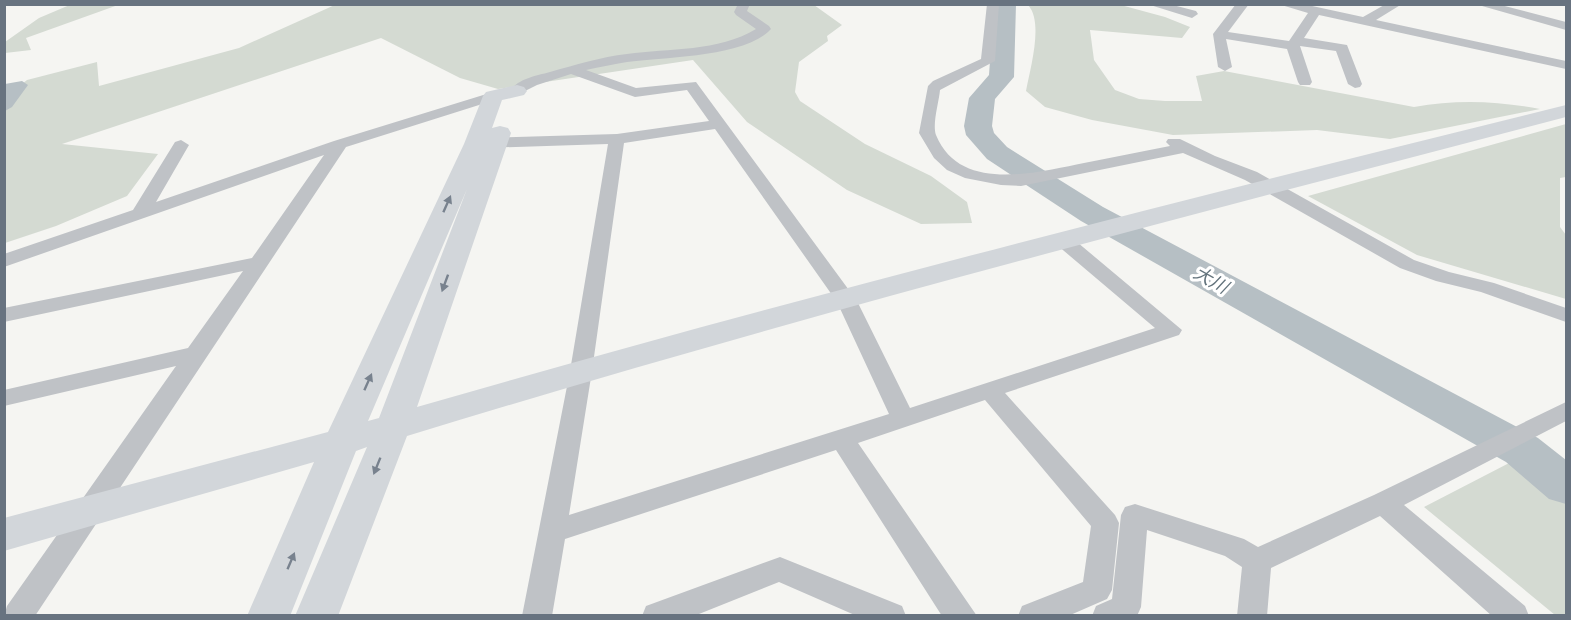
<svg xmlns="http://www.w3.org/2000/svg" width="1571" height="620" font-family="'Work Sans','Noto Sans JP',sans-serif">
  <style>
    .green { fill: #d4dad2 }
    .water { fill: #b6bfc4 }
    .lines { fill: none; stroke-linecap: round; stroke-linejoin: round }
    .river { fill: #b6bfc4; fill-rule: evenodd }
    .street { fill: #bfc2c6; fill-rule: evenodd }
    .secondary { fill: #d2d6da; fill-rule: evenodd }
    .oneway { fill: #78828e }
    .labels { text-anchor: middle; stroke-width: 6; stroke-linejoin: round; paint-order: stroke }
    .water-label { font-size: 18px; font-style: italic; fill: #63737c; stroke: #fff }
  </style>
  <rect width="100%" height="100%" fill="#f5f5f2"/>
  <path class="green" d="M72,4L118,5L26,38L31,50L5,53V42L39,18Z
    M337,4L814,5L842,25L827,36L828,41L799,62L795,92L800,101L865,144L931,176L967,202L972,223L921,224L847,190L747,122L693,60L498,89L460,78L381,38L62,144L158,154L127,196L56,226L5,243V98L27,80L97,62L99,86L239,48Z
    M1117,4L1165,17L1190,27L1182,38L1090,30L1094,60L1115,90L1139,99L1165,101H1202L1196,76L1224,71L1414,107C1457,99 1498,101 1540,109L1390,139L1317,130L1173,135L1092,120L1045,107L1026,91C1030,69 1044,22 1028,5Z
    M1566,124V177L1560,178V227L1566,235V299L1417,255L1308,196Z
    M1513,461L1566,501V615H1555L1424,507Z"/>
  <path class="water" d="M22,81L28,85L12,107L5,111V84Z"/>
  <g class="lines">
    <path class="river" d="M994,4H1016L1014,77L995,99L992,126L994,133L1007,147L1103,207L1538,438L1566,460V504L1549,499L1506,462L1081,221L987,159L966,135L964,126L969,98L989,75Z"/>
    <path class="street" d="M738,4H750L747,11L769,26L771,29C746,57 664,57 627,62C614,64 600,67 586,70L636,88L696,82L857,301L910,408L1155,328L1057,245L1055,241L1057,237H1071L1182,330L1179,335L1005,393L1115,515L1119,523L1112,590L1107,599L1068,616H1018L1022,606L1083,582L1091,526L985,400L858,443L977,616H942L836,450L565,539L552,616H522L570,371L608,144L481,148L473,143L481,138L617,134L709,121L687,90L635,97L571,74L537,85L517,95L510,91C519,78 536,76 550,72C575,65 601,57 627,54C669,48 718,52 756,29L736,15L734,12ZM715,129L837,302L889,414L569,515L592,371L624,143Z
      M987,4H999L995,61L940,90C939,102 932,124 936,135C960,194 1038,172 1084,163C1113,157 1141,152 1170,146L1166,142L1168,139H1180L1215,156L1257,172L1414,260L1449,272L1494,283L1566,308V322L1481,292L1436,281L1400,268L1245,180L1183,153L1021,186L1001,185L965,178L947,170L934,158L919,133L928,86L933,81L981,59Z
      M1147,4H1169L1196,11L1198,14L1192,18Z
      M1236,4H1249L1228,32L1289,41L1308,13L1278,4H1303L1363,17L1386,4H1402L1376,20L1566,61V69L1319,15L1304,38L1347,45L1362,84L1360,87L1355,88L1348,84L1336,51L1300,46L1312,82L1310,85H1300L1298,82L1287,49L1226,39L1232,67L1225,71L1218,67L1213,34Z
      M1475,4H1497L1566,22V30Z
      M493,92L498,93L500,96L498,99L346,147L35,616H4L7,606L176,366L4,406V390L188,348L243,271L4,322V308L252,258L324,155L4,267V254L133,210L175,142L181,140L189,145L156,202L334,141Z
      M1566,402V421L1404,505L1525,606L1529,616H1492L1380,516L1271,568L1267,616H1237L1242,567L1225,556L1147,530L1141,607L1137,616H1092L1096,606L1112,599L1121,515L1125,507L1135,504L1244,539L1258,547L1374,495Z
      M780,557L902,606L906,616H857L779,582L694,616H642L646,606Z"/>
    <path class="secondary" d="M517,85L524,87L527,91L524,95L502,100L492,128L500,126L508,128L511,133L417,407C798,297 1182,200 1566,105V117C1179,218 791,318 407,436L338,616H295L367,447L356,451L290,616H247L314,462L4,551V518L328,432L464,144L483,96L486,92ZM467,189L379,418L368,421Z"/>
  </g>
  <defs><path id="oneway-solid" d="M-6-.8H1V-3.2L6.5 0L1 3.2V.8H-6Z" transform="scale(1.5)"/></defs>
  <g class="oneway">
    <use href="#oneway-solid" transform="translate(447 204) rotate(-66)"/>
    <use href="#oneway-solid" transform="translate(445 283) rotate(110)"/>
    <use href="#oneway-solid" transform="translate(368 382) rotate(-66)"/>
    <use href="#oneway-solid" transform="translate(377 466) rotate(112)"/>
    <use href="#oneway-solid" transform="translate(291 561) rotate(-67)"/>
  </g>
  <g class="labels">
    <g class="water-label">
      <text transform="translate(1211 280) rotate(29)" y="6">大川</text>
    </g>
  </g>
  <rect width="1571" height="620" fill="none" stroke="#687380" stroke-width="12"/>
</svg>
